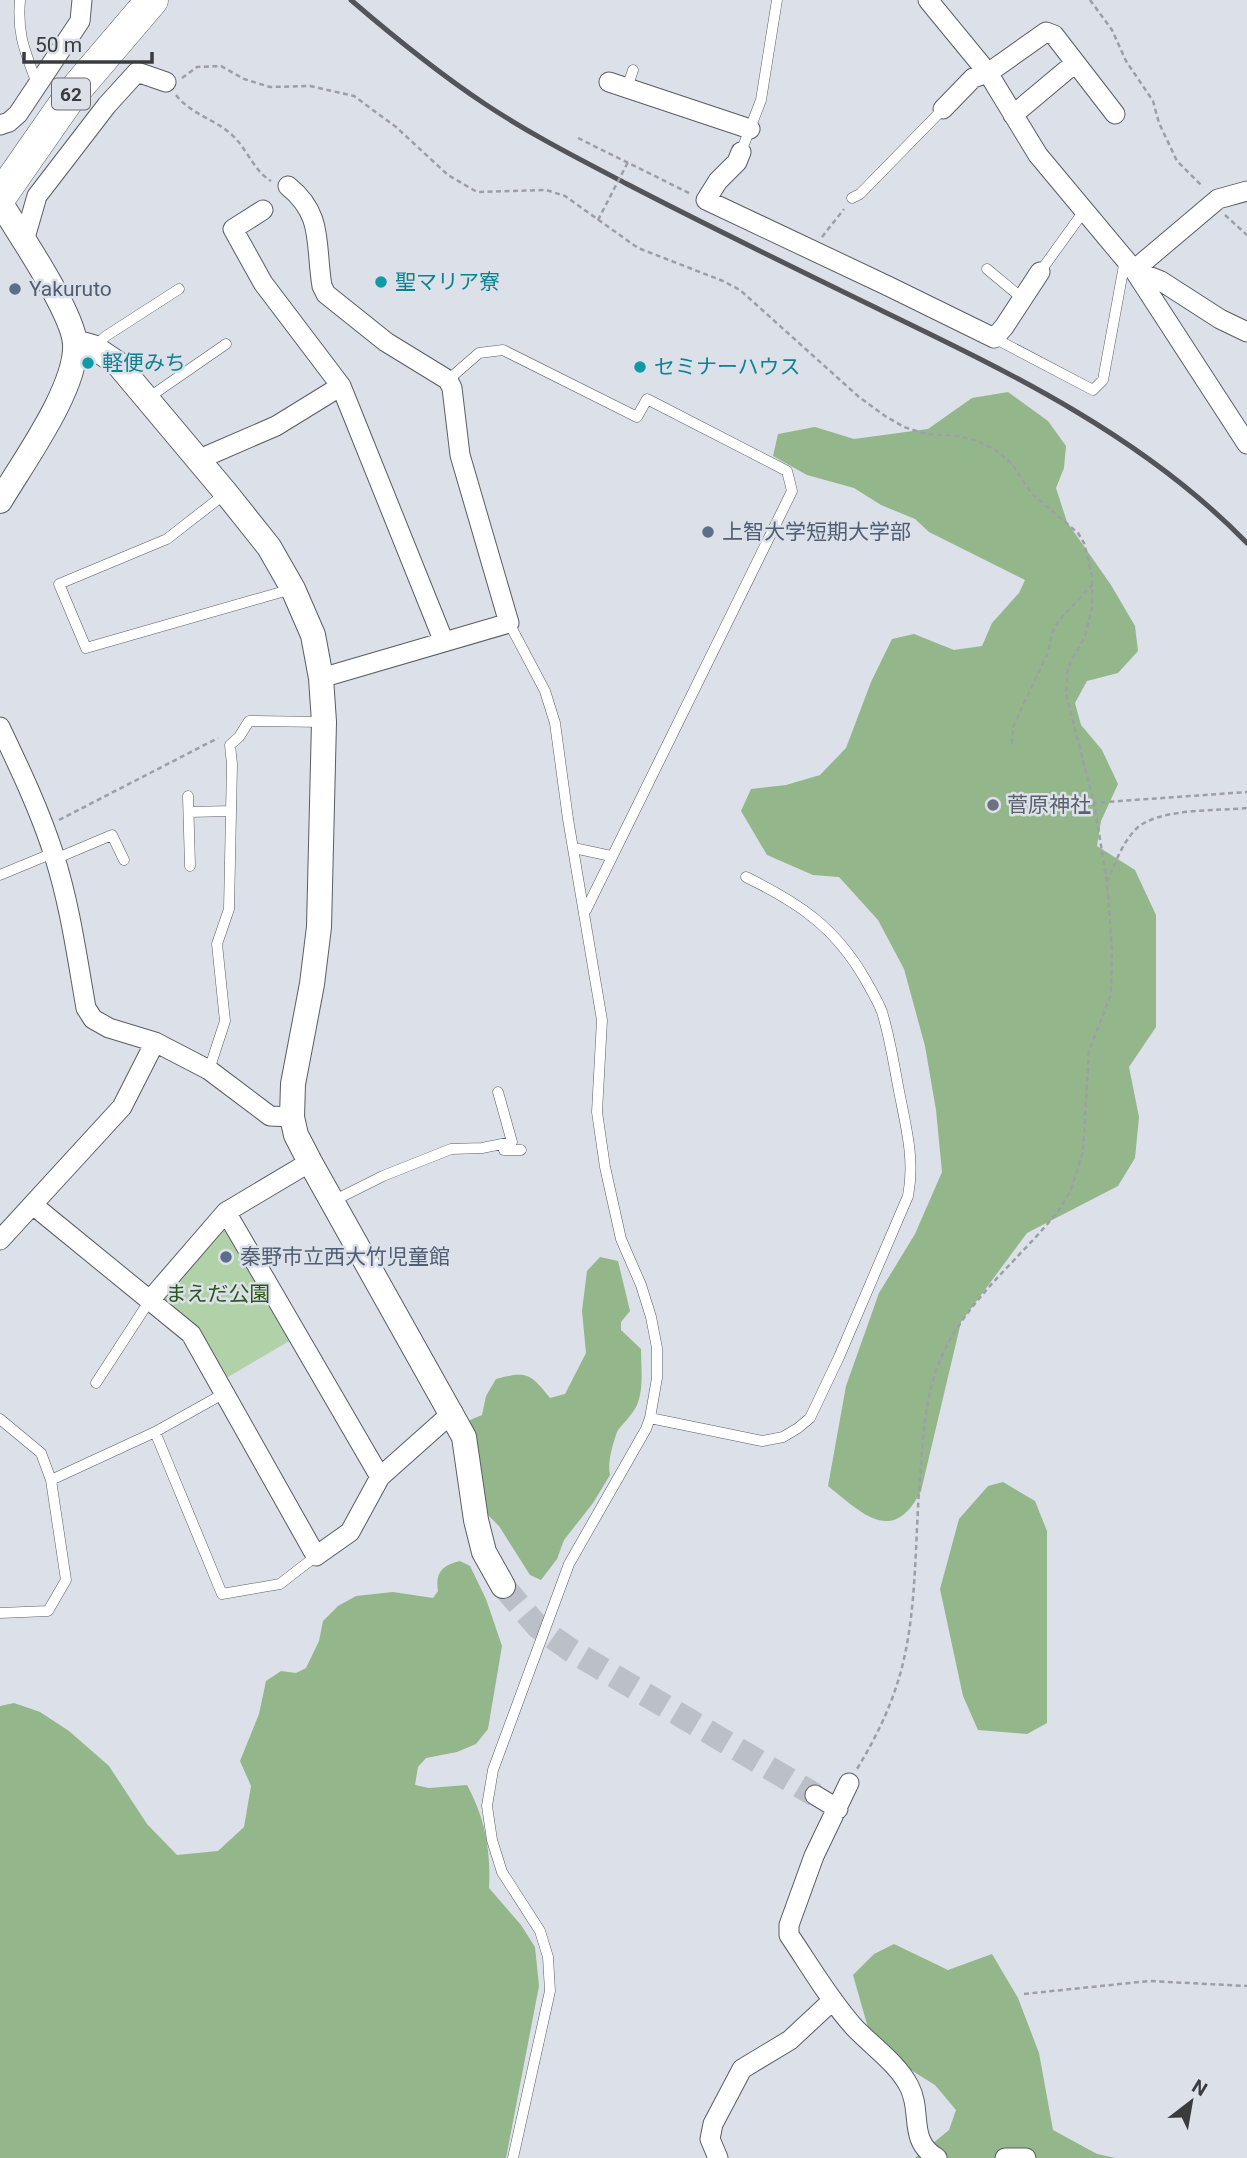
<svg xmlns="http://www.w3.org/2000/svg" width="1247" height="2158" font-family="Roboto,'Noto Sans JP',sans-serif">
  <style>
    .green { fill: #b1d1a9 }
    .forest { fill: #94b68b }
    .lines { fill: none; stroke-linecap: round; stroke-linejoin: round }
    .tertiary-tunnel { stroke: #bbbfc7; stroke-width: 24; stroke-dasharray: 24 12; stroke-linecap: butt }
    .service-casing { stroke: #595d64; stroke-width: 11 }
    .minor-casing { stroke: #595d64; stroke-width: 21 }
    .tertiary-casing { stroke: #595d64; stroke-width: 26 }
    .primary-casing { stroke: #595d64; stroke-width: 33 }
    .path { stroke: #9c9fa7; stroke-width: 2.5; stroke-dasharray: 5 3.5; stroke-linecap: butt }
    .service { stroke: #fff; stroke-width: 10 }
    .minor { stroke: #fff; stroke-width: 19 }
    .tertiary { stroke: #fff; stroke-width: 24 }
    .primary { stroke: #fff; stroke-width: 32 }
    .rail { stroke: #525459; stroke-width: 5 }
    .path-bridge { stroke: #9c9fa7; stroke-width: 2.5; stroke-dasharray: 5 3.5; stroke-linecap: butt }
    .culture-dot { fill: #0f9aa8; stroke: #dce0e9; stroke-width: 2.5 }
    .service-dot { fill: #5c6f8a; stroke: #dce0e9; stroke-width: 2.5 }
    .worship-dot { fill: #6b7280; stroke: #dce0e9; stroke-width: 2.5 }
    .labels { text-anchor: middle; stroke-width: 5; stroke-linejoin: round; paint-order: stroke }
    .shield { fill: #dce0e9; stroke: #6a6c72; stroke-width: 2 }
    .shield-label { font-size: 19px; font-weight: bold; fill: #393b3f }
    .culture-label { font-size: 21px; fill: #0d838f; stroke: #dce0e9; text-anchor: start }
    .service-label { font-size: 21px; fill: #4e5e75; stroke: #dce0e9; text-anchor: start }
    .worship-label { font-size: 21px; fill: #5b616d; stroke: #dce0e9; text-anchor: start }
    .park-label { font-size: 21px; fill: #2b581d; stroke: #dce0e9 }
  </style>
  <rect width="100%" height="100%" fill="#dce0e9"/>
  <path class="green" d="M219,1226L229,1227L291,1340L223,1380L163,1303L162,1295Z"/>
  <path class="forest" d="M1008,392L1048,421L1066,446L1064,468L1056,488L1067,522L1111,585L1135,626L1138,651L1118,673L1087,681L1075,703L1081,725L1102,750L1118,784L1101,821L1097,846L1135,870L1156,915V1027L1129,1067L1139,1117L1135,1158L1118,1186L1027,1233L961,1322L921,1491C893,1546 863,1514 828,1486L846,1386L879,1293L915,1234L942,1172L936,1110L925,1046L904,969L878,920L839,877L813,875L767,855L741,811L751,789L786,785L820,775L846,748L871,682L892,639L914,634L954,650L982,646L992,623L1019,593L1025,580L929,532L915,519L881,505L854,488L807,475L773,456L778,434L815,427L854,439L928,429L972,398Z
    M600,1257L618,1261L630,1311L621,1322V1330L641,1349C641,1367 644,1388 637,1405C632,1416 620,1426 617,1432C613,1444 607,1462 610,1475L593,1503L564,1540L557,1559L541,1580L530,1575L499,1526L485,1512L465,1435L470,1420L482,1415L486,1396L496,1379C527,1371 530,1373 550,1398L565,1394L586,1353L582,1311L587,1271Z
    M1003,1482L1035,1501L1047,1531V1723L1027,1734L978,1730L963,1696L940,1589L959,1519L988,1486Z
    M460,1561L470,1566L486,1599L502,1646L488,1729L476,1744L457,1752L426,1758L418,1767L415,1785L429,1788L467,1785C485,1818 491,1850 489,1888L521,1925L535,1947L539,1986L506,2158H0V1706L14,1703L40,1712L69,1731L109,1766L147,1824L177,1855L218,1851L244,1827L251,1786L240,1761L259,1714L266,1681L281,1671L296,1673L306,1668L319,1641L323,1621L338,1606L356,1596L393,1592L433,1598L438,1591C435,1573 442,1565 460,1561Z
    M894,1944L948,1970L992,1954L1018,1998L1039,2053L1053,2130L1097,2154L1116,2158H915L949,2130L956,2110L935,2085L885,2054L871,2038L853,1975L874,1954Z"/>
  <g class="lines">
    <path class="tertiary-tunnel" d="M503,1586L538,1627L572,1651L815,1795"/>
    <defs>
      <path id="service" d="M20,0C17,35 25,51 37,84
        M627,88L633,70
        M741,152L761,100L777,0
        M852,198L860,194L943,109
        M987,269L1023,299
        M1040,272L1084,211
        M994,338L1093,390L1103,380L1125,260
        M94,347L106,336L179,289
        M448,380L479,353L503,350L637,417L647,399L787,471L792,491L586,910
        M148,398L226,344
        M226,493L167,539L59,584L86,648L292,589
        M509,623L545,691L555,723L568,819L602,1020L597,1112L605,1167L621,1239L641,1285L651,1317L657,1348V1378L650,1418L646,1429L569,1564L493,1770L487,1806L492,1840L502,1872L540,1931L548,1957L550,1991L513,2158
        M188,796L190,866
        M189,812L231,811
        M574,848L611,856
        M55,859L112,835L124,860
        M0,875L53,853
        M209,1070L225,1021L217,944L229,909L232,764L230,745L239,737L249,721L324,722
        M503,1144L504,1150H521
        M333,1201L383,1176L451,1149L482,1148L512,1142L498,1092
        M96,1383L150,1300
        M650,1418L762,1441L783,1437L798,1428L810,1418L839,1357L908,1196C915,1160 906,1127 899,1091C894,1065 890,1038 882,1012C878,1001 871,990 865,979C835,927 799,903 746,877
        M0,1419L41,1453L51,1480L66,1580L48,1611L0,1613
        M155,1432L222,1594L280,1584L316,1556
        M51,1480L155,1432L223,1394"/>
      <path id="minor" d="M928,0L988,73L1038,155L1134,270L1247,444
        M609,82L750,129
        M943,109L973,78L988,73L1046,32L1054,35L1115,114
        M1013,115L1075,63
        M0,125L9,122L18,114L80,21L82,0
        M741,152L737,162L718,181L706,200L888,286L994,338L1004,327L1040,272
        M288,186C324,215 315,244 322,286L326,294L386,342L448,380L452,388L460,455L509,623L321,678
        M1247,191L1218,199L1134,270L1161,281L1220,319L1247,332
        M263,210L233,229L263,283L341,386L444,642
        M24,241L37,196L107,105L137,72L166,82
        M200,462L209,455L276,426L341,386
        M0,727C20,769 40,811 54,855C70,905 77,957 86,1008L93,1019L109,1028L155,1042L209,1070L270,1116L292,1117
        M33,1205L191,1334L316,1556L350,1532L380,1477L453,1412
        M226,1212L380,1477
        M0,1240L122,1107L155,1042
        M150,1300L226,1212L310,1162
        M849,1783L814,1856L789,1925V1935C810,1966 829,1999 854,2027C872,2046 897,2063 909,2086C923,2112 907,2140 937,2158
        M815,1795L838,1809
        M718,2158L710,2139L713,2124L742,2069L790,2040L833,2000
        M1005,2158H1026"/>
      <path id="tertiary" d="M0,202C19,233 72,311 75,343C78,387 23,462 0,501
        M75,342L93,347L117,363L226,493L269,547L293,589L313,635L321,678L324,722L319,927L312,984L293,1084L292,1117L296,1135L310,1162L464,1437L476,1520L484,1552L503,1586"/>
      <path id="primary" d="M0,197L71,95L152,0"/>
    </defs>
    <use href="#service" class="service-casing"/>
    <use href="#minor" class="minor-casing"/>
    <use href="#tertiary" class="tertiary-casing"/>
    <use href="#primary" class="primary-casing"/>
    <path class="path" d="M1090,0L1112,30L1126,61L1153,101L1159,123L1177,161L1203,187
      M182,78L197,67L221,66L244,79L270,87L310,86L354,96L396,127L448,175L477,192L546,190L565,196L638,248L723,281L740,290L859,397L885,416L904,427L926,434L958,436L977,441L997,451L1012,464L1031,493L1078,533L1084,543L1092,575V608L1085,636L1068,667L1066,694L1094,803L1107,882L1112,950L1111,994L1089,1051L1083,1152L1070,1192L1059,1210C1017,1263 961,1303 937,1368C924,1404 923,1441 920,1478C915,1537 917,1606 903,1663C894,1701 877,1736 857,1769
      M176,95C191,114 214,119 231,134C247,148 253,170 271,181
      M578,138L691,194
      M1225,215L1247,235
      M822,237L844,209
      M1012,744L1013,727L1048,652L1052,633L1059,620L1092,585
      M1050,806L1247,792
      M59,820L218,738
      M1107,882C1115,864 1122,843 1136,829C1157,808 1217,811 1247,808
      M1024,1994L1149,1981L1247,1986"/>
    <use href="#service" class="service"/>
    <use href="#minor" class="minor"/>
    <use href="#tertiary" class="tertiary"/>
    <use href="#primary" class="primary"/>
    <path class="rail" d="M351,0C394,37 437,72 485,104C530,134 579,159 627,184C704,224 782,262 860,300C998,367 1138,431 1247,543"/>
    <path class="path-bridge" d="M598,220L628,162"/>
  </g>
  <g class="culture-dot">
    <circle cx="381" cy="282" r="7"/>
    <circle cx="88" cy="363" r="7"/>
    <circle cx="640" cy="367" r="7"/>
  </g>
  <g class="service-dot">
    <circle cx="15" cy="289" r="7"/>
    <circle cx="708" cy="532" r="7"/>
    <circle cx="226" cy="1257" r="7"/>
  </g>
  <circle class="worship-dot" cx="993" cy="805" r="7"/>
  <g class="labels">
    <rect class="shield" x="52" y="78.5" width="38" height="31" rx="5"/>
    <g class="shield-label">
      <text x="71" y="101">62</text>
    </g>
    <g class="culture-label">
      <text x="395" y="289">聖マリア寮</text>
      <text x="102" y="370">軽便みち</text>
      <text x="654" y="374">セミナーハウス</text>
    </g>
    <g class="service-label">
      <text x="29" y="296">Yakuruto</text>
      <text x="722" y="539">上智大学短期大学部</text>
      <text x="240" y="1264">秦野市立西大竹児童館</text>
    </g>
    <g class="worship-label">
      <text x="1007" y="812">菅原神社</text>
    </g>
    <g class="park-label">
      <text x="218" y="1301">まえだ公園</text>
    </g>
  </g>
  <g transform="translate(1191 2102) rotate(31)" stroke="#dce0e9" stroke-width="5" paint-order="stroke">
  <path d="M0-5L12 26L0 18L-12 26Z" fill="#393b3f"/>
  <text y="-10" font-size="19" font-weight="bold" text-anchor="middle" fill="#393b3f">N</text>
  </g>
  <path d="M24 52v10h128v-10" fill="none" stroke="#393b3f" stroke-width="3.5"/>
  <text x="35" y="52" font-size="21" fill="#393b3f" stroke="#dce0e9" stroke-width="5" paint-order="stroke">50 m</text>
</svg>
